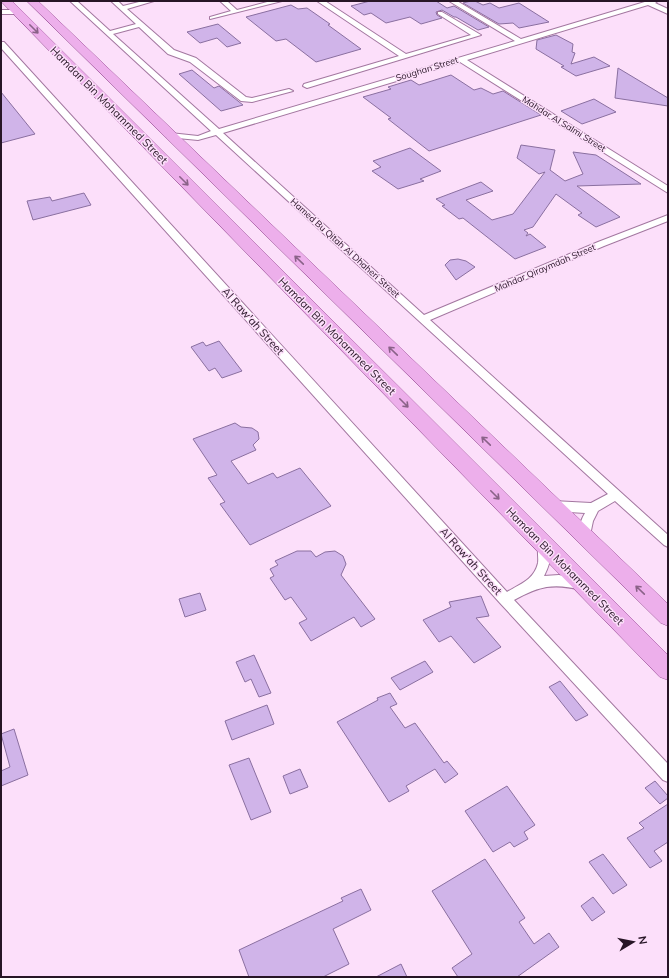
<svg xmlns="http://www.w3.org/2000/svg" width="669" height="978" font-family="Mulish,sans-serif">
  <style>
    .building { fill: #d0b4e9; stroke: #8a6fa0 }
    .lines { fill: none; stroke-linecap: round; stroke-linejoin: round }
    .minor-casing { stroke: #a377a0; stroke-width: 2 }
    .primary-casing { stroke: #a0579d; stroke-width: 1 }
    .minor { fill: #fff; fill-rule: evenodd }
    .primary { fill: #edafeb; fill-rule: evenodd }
    .oneway { stroke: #8a6288 }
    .labels { text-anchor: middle; stroke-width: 3; stroke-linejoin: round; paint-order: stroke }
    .far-street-label { font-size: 9px; fill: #271526; stroke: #fcdffa }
    .street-label { font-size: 11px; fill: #271526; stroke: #fcdffa }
  </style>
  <rect width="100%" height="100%" fill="#fcdffa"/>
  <path class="building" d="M370,1H436L447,8L454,6L489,27L478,30L456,17H454L442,10L436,12L437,15L442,18L421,24L410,17L386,23L371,13L364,15L351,6Z
    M471,1H475L483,5L490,3L499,8L519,3L549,22L519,28L513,23L499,24L463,3Z
    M291,5L298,9L307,8L330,24L328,25L361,49L316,62L286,39L276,41L246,17Z
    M218,24L241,43L227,47L217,38L200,43L187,32Z
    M556,35L573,44L572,52L575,53L571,64L594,57L610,66L576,76L561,67L564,66L536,49L537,40Z
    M618,68L668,98V106L615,98Z
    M192,70L214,88L219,86L243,105L221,111L179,74Z
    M451,75L474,90L481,88L493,94L503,91L541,115L429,151L388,119L391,118L363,97L391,89L388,87L411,80L419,85Z
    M1,92L35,134L1,143Z
    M594,99L616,112L582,124L561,111Z
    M521,145L555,150L550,170L565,181L583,174L573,152L596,155L641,184L577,186L620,217L596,227L578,215L582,213L556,194L533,227L524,230L528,233L526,236L530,234L546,247L515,259L463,218L459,219L442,206L445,205L436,199L481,182L493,191L466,200L492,220L513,214L545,172L539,174L517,158Z
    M410,148L441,171L420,179L424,181L398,189L372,171L381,167L373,161Z
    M84,193L91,205L33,220L27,201L50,197L52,201Z
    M458,259L466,261L475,267L456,280L445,265L450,260Z
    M219,341L242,371L222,378L215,368L209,371L191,347L203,342L206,346Z
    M235,423L241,427L252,428L258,432L259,439L253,445L256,450L231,461L248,484L273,473L277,478L300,468L331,506L250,545L220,504L225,502L208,478L217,475L193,439Z
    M297,551H311L316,557L325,552L335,551L343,556L346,564L341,575L375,619L361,627L354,617L311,641L299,623L307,619L291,597L285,600L270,578L274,576L270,569L278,565L275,561Z
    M200,593L206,610L185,617L179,599Z
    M481,596L489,616L476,618L501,647L474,663L451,636L439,642L423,620L451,607L449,602Z
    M254,655L271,693L259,697L251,679L245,682L236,662Z
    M425,661L433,672L400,690L391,678Z
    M560,681L588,715L576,721L549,687Z
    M390,693L397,704L390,707L405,728L415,723L444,763L447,761L458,774L445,783L435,769L406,786L409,791L389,802L337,722L378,700L377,698Z
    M267,705L274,724L232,740L225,721Z
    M14,729L28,775L1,786V771L10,767L1,734Z
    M249,758L271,812L251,820L229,765Z
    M300,769L308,787L290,794L283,776Z
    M655,781L668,796V798L660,804L645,788Z
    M507,786L535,825L524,832L528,839L514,847L510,842L493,852L465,811Z
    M668,804V842L654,851L662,861L650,868L627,838L644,828L639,823Z
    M603,854L627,885L613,894L589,862Z
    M485,859L525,918L519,922L534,944L549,933L559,947L517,977H458L452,968L472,954L432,891Z
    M361,889L371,910L333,929L349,964L323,977H249L239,950L343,901L341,898Z
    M593,897L605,912L592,921L581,906Z
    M401,964L407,977H376Z"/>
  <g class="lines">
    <defs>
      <path id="minor" d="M70,1H77L110,31L136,24L111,1H118L123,6L143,1H154L127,9L174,50L196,58L246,97L252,98L289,89L293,91L252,102L241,101L190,62L168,54L139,27L113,34L219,129L515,41L449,1H457L521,39L648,1H658L655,3L668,9V14L648,5L467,60L668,186V193L460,62L223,133L424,315L598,242L668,215V221L604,246L430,320L668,535V547L664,545L615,501L598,511L593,521L589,540L585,542L581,540C576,532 581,520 585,513L553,511L549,509L547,506L549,503L553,501L591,503L608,494L216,135L198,140L167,137L166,135L170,133L198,136L211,131Z
        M220,1H227L237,10L271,1H282L210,19V17L231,11Z
        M317,1H325L406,54L471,35L438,14V12H442L481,35L307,88L303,86L304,84L399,56Z
        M1,10H17L20,12L17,14H1Z
        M1,42H4L507,592C520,584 534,580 538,563C539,556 536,548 540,542L544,540L548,542C554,553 549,566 544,576L559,575L587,581L589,585L587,589L582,590C553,583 540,586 514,600L668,764V782L663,780L500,603L1,48Z"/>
      <path id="primary" d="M1,1H12L668,655V680L660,677Z
        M27,1H38L668,604V626L661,623Z"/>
    </defs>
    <use href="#minor" class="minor-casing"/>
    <use href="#primary" class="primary-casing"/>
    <use href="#minor" class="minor"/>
    <use href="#primary" class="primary"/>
  </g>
  <defs><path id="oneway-shaft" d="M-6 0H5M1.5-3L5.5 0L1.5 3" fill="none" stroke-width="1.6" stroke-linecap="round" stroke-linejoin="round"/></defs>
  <g class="oneway">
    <use href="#oneway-shaft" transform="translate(34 29) rotate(45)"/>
    <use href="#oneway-shaft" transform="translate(184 181) rotate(45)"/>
    <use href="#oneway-shaft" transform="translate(299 260) rotate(-136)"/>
    <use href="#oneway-shaft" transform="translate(393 351) rotate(-136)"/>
    <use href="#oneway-shaft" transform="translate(404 403) rotate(45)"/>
    <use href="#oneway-shaft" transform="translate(486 441) rotate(-136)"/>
    <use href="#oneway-shaft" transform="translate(495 495) rotate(45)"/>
    <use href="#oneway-shaft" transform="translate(640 590) rotate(-136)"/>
  </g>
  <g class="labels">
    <g class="far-street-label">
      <text transform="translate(427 69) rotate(-17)" y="3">Soughan Street</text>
      <text transform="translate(564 124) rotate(32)" y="3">Mahdar Al Salmi Street</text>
      <text transform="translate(345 248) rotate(42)" y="3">Hamed Bu Qitah Al Dhaheri Street</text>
      <text transform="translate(545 268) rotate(-23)" y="3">Mahdar Qiraymdah Street</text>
    </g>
    <g class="street-label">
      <text transform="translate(109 105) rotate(45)" y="4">Hamdan Bin Mohammed Street</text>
      <text transform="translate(253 321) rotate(48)" y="4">Al Raw'ah Street</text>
      <text transform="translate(337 336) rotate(45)" y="4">Hamdan Bin Mohammed Street</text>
      <text transform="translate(471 561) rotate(48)" y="4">Al Raw'ah Street</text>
      <text transform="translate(565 566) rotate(45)" y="4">Hamdan Bin Mohammed Street</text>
    </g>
  </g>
  <rect width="669" height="978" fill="none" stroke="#271526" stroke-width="4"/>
  <g transform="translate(633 942) rotate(80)" stroke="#fcdffa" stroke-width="3" paint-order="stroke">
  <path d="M0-3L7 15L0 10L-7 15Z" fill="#271526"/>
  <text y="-6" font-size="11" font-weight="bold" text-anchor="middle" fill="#271526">N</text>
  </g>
</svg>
